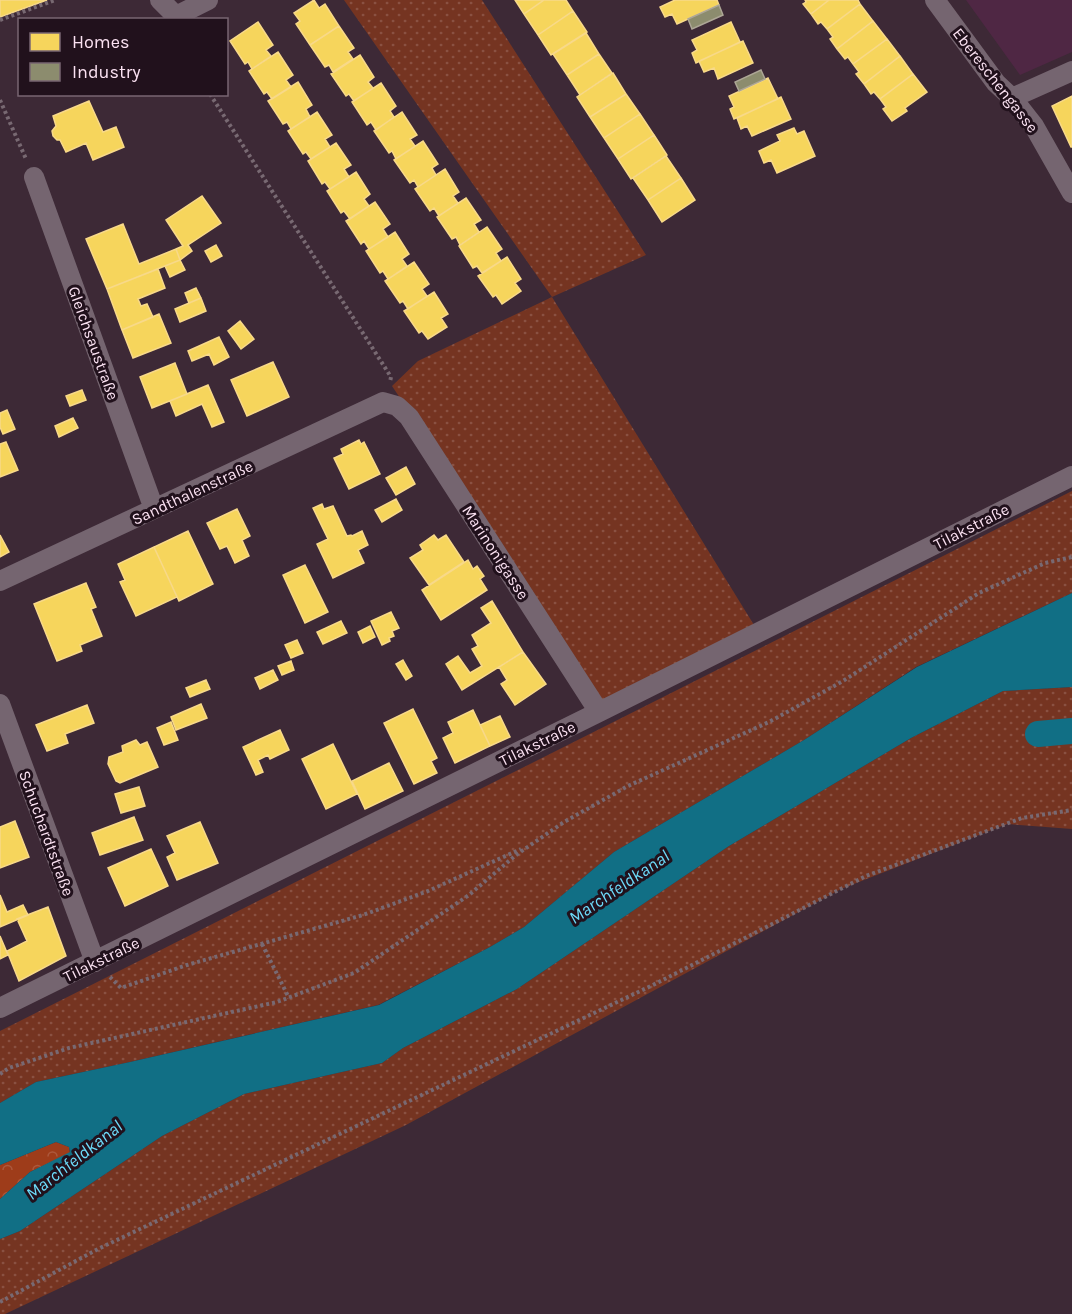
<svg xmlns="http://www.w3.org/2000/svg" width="1072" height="1314" font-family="Karla,sans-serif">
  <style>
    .built { fill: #4f2744 }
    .grass { fill: url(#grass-dots) }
    .forest { fill: url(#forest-crowns) }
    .water { fill: #116f85 }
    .homes { fill: #f6d55c; stroke: #f8d989; stroke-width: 1.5 }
    .industry { fill: #8c8c6e; stroke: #ada696; stroke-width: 1.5 }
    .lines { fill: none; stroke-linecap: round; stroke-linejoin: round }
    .canal { stroke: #116f85; stroke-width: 26 }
    .path { stroke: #786972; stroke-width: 4; stroke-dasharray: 3 3; stroke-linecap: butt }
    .street { stroke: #756570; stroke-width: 20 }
    .labels { text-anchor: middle; stroke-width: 6; stroke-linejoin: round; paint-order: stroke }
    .street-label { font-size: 16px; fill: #fbe2f2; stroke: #21111c }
    .water-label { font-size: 18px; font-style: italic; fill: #6ddbfa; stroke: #21111c }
  </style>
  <defs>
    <pattern id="grass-dots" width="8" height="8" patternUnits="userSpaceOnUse" patternTransform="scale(1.5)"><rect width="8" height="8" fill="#753421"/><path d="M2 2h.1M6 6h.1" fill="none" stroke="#8a5142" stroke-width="1.8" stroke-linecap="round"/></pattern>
    <pattern id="forest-crowns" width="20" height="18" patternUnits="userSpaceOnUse" patternTransform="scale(1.5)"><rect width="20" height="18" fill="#9e3c1a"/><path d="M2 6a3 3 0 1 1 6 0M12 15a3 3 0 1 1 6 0" fill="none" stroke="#ac583c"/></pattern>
  </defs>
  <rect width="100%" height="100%" fill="#3d2936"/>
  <path class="built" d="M966,0H1072V52L1020,75Z"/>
  <path class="grass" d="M344,0H482L646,255L552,297L754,625L603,702L392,386L418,361L552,297Z
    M1072,491V593L916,667L804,740L614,852L524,927L490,947L378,1005L130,1062L36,1082L0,1103V1031Z
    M1072,687V829L1007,824L841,889L406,1125L5,1314H0V1239L20,1231L162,1136L244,1094L382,1063L403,1048L517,989L729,846L911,738L1003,691Z"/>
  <path class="forest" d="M56,1142L69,1147L70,1153L30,1172L0,1199V1165Z"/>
  <path class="water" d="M1072,593V687L1003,691L911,738L729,846L517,989L403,1048L382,1063L244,1094L162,1136L20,1231L0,1239V1199L30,1172L70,1152L69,1147L56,1142L0,1165V1103L36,1082L130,1062L379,1005L490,947L524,927L614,852L804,740L917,667Z"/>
  <path class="homes" d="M0,0H47L0,17Z
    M314,0L319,8L325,4L339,26L310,45L296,24L300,21L294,13Z
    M515,0H544L524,14Z
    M544,0H566L573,11L538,35L524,14Z
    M675,0H717L719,5L677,24L672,14L665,17L660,7Z
    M805,0H829L811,14L803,4L806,2Z
    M829,0H858L860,4L827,29L821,22L818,24L811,14Z
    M860,4L873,21L837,49L830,39L833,37L827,29Z
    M573,11L587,32L551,55L538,35Z
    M873,21L887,39L853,64L848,57L845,59L837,49Z
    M258,22L273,45L266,50L271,56L252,69L248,62L245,64L230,41Z
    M731,22L740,42L696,63L692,53L697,50L692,40Z
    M339,26L354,48L348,52L353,59L333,72L329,65L325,67L310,45Z
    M586,33L599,54L567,75L553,54Z
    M887,39L900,56L864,84L856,74L859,72L853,64Z
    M743,41L753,63L718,79L714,68L704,72L699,61Z
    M278,52L293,75L286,80L291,87L272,99L267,92L264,94L249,71Z
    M599,54L612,73L580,95L567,75Z
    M360,55L374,77L368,82L373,88L354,101L349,94L346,96L331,74Z
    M900,56L913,74L880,99L874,92L871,94L864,84Z
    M613,73L626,94L590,117L577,97Z
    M913,74L927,92L905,108L907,111L892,121L883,109L886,107L880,99Z
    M768,78L778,99L734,119L730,109L734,107L729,96Z
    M298,82L312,105L306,109L310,117L291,129L287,122L283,124L268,101Z
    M381,83L396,106L390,111L394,117L376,130L371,122L367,125L352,102Z
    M626,94L640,114L604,138L590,117Z
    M1072,96V147H1071L1052,106Z
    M781,97L791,119L752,136L747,126L741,129L737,118Z
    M89,101L103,132L116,127L124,147L93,160L86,143L66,152L60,140H57L53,136L52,131L56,126L53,116Z
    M317,112L332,135L325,139L330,147L311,159L306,152L303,154L288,131Z
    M402,112L417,135L410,139L415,146L396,159L392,151L389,153L374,131Z
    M640,114L654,135L618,159L604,138Z
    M794,128L797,134L804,131L815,156L777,173L771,160L764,163L759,151L780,141L777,135Z
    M654,135L667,155L631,179L618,159Z
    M423,141L438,164L432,168L436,175L418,187L414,180L410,183L394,160Z
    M336,143L351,165L344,169L349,177L330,189L325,182L322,184L308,161Z
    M666,156L681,178L648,200L633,178Z
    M445,169L459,192L453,196L458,203L439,216L434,208L430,211L415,189Z
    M356,172L370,194L364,199L369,206L350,219L344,211L341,213L327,191Z
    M681,178L695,200L662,222L648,200Z
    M202,196L221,223L188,245L192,251L180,260L176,249L183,246L166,220Z
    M466,198L481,220L474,224L479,232L460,245L456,237L452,239L437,217Z
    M375,202L390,224L383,229L388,237L369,249L364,241L361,244L346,221Z
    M123,224L139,264L176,249L180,260L107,289L86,239Z
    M487,227L502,249L496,253L501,261L482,273L477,266L473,268L459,246Z
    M395,232L409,254L402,259L407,266L388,279L383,271L380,273L366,251Z
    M216,245L222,256L211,262L205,251Z
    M507,257L521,279L515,283L521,291L502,304L496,295L493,297L478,276Z
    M180,260L185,270L170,277L165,266Z
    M414,262L429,284L422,289L427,296L408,309L403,301L400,303L385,281Z
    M158,269L165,288L138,299L141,306L147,304L153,317L122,330L107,289Z
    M196,288L201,298L189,303L185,293Z
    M434,292L448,314L441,318L447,327L428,339L422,331L419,333L404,311Z
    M201,298L206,311L180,322L175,309Z
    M159,314L171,343L133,358L122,330Z
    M240,321L254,339L241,349L228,331Z
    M219,337L229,357L214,365L209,354L192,361L188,351Z
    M273,362L289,397L247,416L231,380Z
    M175,363L187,394L152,408L140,377Z
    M208,385L224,422L212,427L202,404L176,416L170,401Z
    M82,390L86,400L70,406L66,396Z
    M7,410L15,429L3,434L0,427V413Z
    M73,418L78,428L59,437L55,426Z
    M359,440L361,444L364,442L380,474L349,489L334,458L343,454L341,449Z
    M6,442L18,470L0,477V444Z
    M406,467L415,484L396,495L386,478Z
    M396,499L402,510L382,522L375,510Z
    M322,504L324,509L333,506L347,536L351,535L352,536L362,531L368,545L358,550L364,563L333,578L317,544L328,539L313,508Z
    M237,509L250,536L242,540L249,556L235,563L227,546L220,549L207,523Z
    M188,531L213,584L179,601L154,547Z
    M0,535L9,552L0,557Z
    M434,535L438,540L446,535L464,562L429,585L410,558L423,550L420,545Z
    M154,547L177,597L136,616L120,582L125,580L118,564Z
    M468,560L473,569L477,566L484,576L480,579L487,590L441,620L422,590Z
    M305,565L328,612L305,623L283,575Z
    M86,583L96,607L91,609L102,636L80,645L82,651L57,661L34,604Z
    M492,601L523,652L462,690L446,664L458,656L470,673L482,666L472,649L478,646L472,635L491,623L481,608Z
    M391,612L399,628L392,631L394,636L389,638L390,641L382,645L371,621Z
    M341,621L347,633L323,644L317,632Z
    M370,626L375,637L363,643L358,632Z
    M297,640L303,653L291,658L285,645Z
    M523,652L546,684L515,705L501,684L507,680L499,667Z
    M403,660L412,676L406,680L396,664Z
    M291,661L294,670L282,675L278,666Z
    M273,670L278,680L260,689L255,678Z
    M206,680L210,689L190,697L186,688Z
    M201,704L207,718L176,730L171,717Z
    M87,705L94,723L65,734L68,743L47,751L36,725Z
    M413,709L437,758L431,761L437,773L414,784L384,723Z
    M473,710L490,746L455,763L443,738L453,733L448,722Z
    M500,716L510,737L490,746L480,725Z
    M171,722L178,740L164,745L157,728Z
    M280,730L289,750L270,759L268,755L258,760L263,772L256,775L243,747Z
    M136,740L140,745L147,742L158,767L120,783L116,781L108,764L109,757L123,752L122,746Z
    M333,744L357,794L326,809L302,759Z
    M389,763L403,791L365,809L352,781Z
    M139,787L145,806L121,813L115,794Z
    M134,817L143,840L100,855L92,833Z
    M15,821L29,857L0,868V827Z
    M200,822L218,863L177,880L167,857L175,853L167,836Z
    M151,849L168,886L125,906L108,868Z
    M0,895L7,912L23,905L28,915L0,927Z
    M48,907L66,956L19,981L7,951L27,941L17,919Z
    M0,936L8,955L0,959Z"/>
  <path class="industry" d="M719,5L723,15L692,29L688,19Z
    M761,70L765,79L739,91L735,82Z"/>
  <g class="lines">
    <path class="canal" d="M1038,734L1072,731"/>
    <path class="path" d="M0,20L55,0
      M210,94L391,377L390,382
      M0,100L26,159
      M262,944L289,998
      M110,977L121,988L187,965L363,915L428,891L521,849
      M0,1074L9,1068L69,1048L277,1002L354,973L469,895L516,855L564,822L628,786L769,722L843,681L979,593L1045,563L1072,557
      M0,1302L98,1249L653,985L866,876L1022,818L1072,810"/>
    <path class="street" d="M160,0L176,16L208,0
      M935,0L996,83L1012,98L1034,126L1072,193
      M1012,98L1072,71
      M34,177L154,509
      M0,581L383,402L397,406L409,417L599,712
      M0,704L95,962
      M0,1008L599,712L1072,476"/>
  </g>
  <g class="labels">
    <g class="street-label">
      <text transform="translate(996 80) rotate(52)" y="6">Ebereschengasse</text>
      <text transform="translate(94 343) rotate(70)" y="6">Gleichsaustraße</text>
      <text transform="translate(192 492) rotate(-25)" y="6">Sandthalenstraße</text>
      <text transform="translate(971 526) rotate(-27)" y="6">Tilakstraße</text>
      <text transform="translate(496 552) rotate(57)" y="6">Marinonigasse</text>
      <text transform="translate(537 743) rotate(-26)" y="6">Tilakstraße</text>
      <text transform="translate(47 833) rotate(70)" y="6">Schuchardtstraße</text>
      <text transform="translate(101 959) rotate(-26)" y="6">Tilakstraße</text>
    </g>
    <g class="water-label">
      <text transform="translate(619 887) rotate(-34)" y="6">Marchfeldkanal</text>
      <text transform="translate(74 1160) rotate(-38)" y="6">Marchfeldkanal</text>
    </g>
  </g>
  <rect x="18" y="18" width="210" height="78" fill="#21111c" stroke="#786572" stroke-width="1.5"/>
  <rect x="30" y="33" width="30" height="18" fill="#f6d55c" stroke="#786572" stroke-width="1.5"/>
  <text x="72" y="48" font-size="18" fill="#fbe2f2">Homes</text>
  <rect x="30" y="63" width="30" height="18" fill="#8c8c6e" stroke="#786572" stroke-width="1.5"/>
  <text x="72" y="78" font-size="18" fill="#fbe2f2">Industry</text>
</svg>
